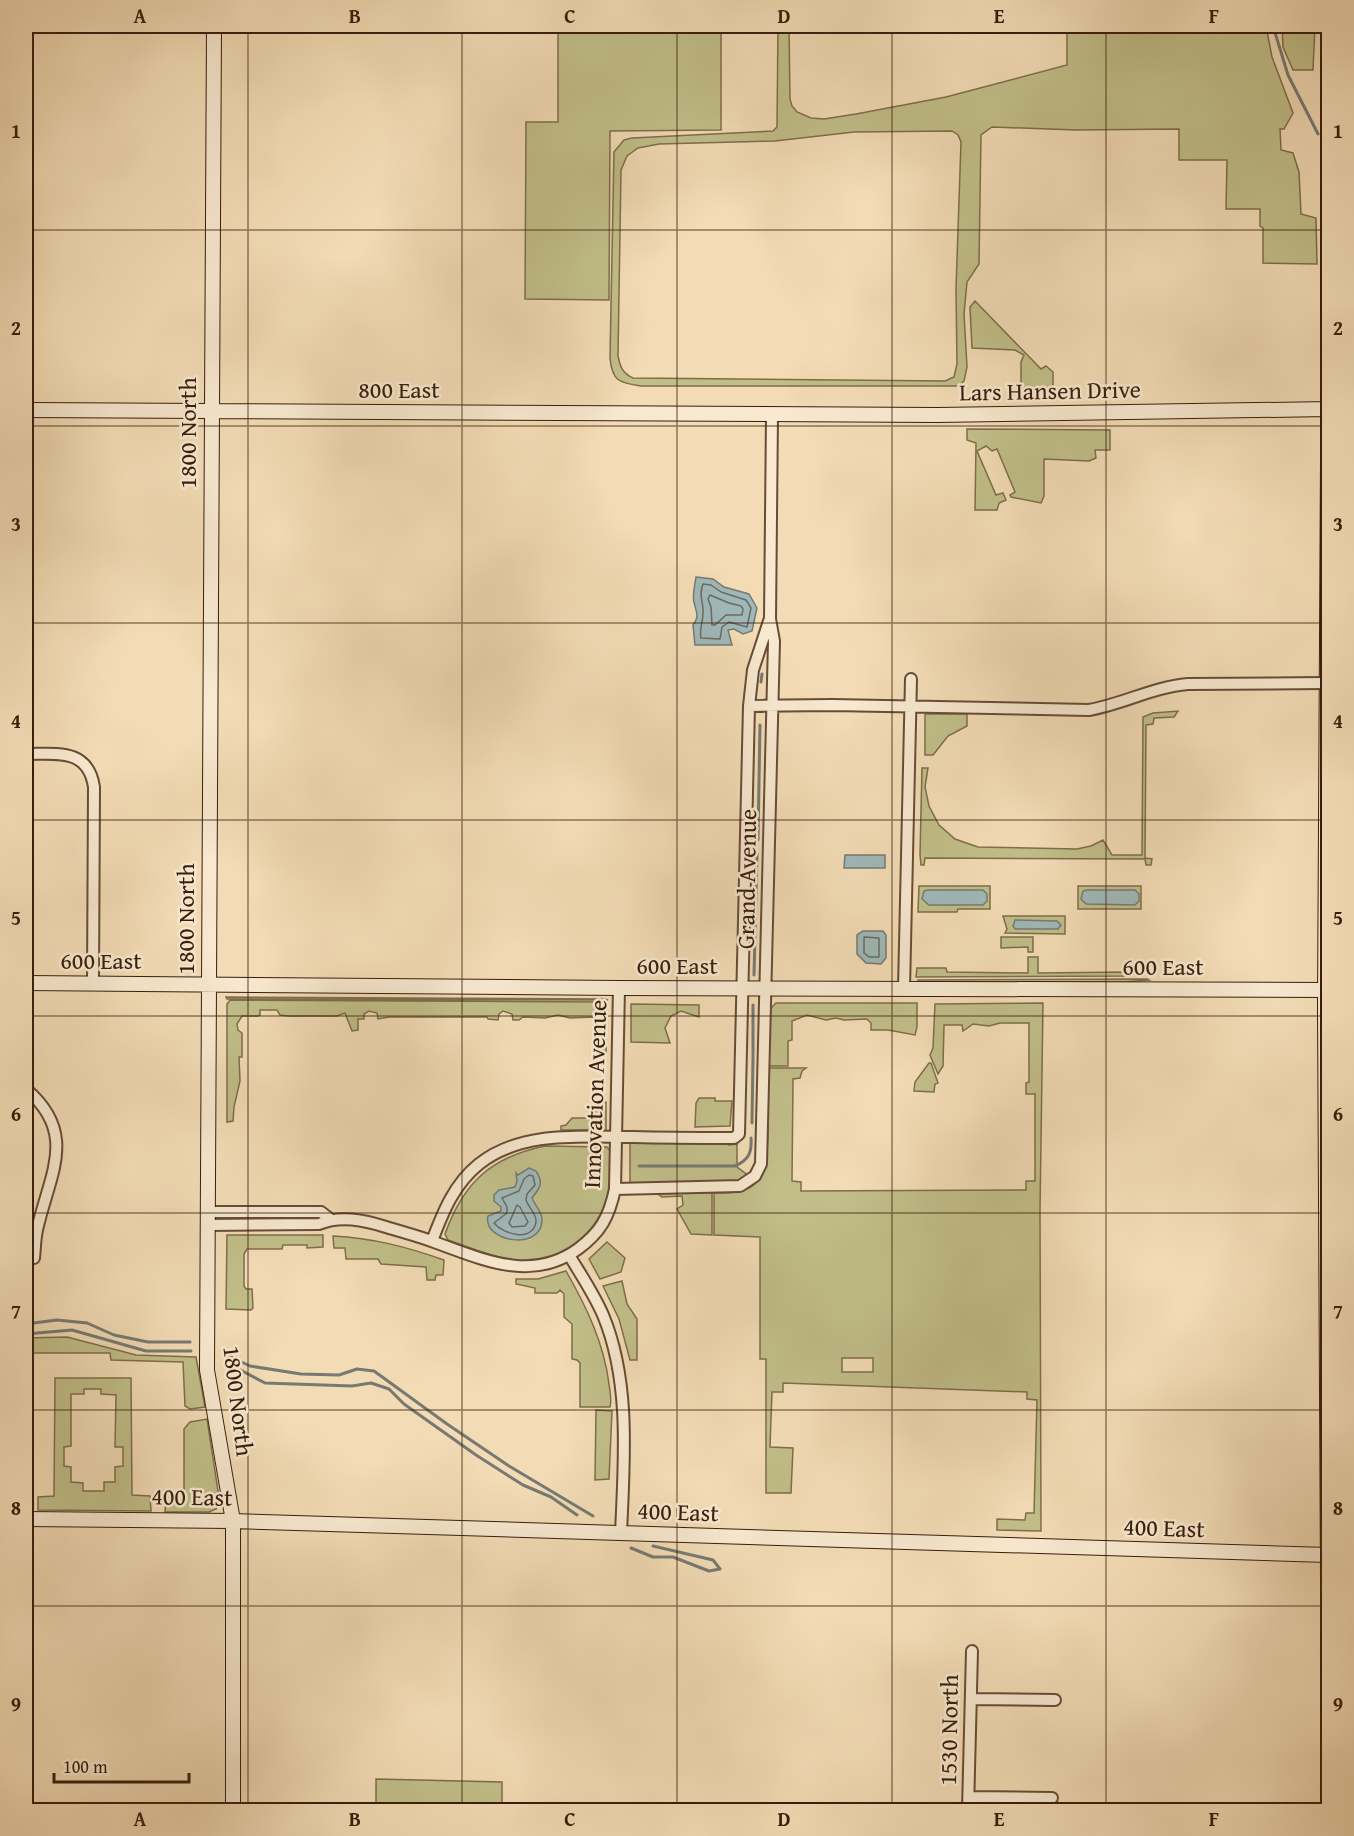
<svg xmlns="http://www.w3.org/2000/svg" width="1354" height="1836" font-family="'Gentium Book Plus',serif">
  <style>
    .green { fill: #c1be89; stroke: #7d6e4a; stroke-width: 1.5; fill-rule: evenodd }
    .water { fill: #9fb8b8; stroke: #767a73; stroke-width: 1.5 }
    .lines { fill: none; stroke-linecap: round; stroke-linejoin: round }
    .shore { stroke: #6c6a62; stroke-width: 1.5 }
    .stream { stroke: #767a73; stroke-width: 3 }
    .street-casing { stroke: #674c36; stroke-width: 14 }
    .secondary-casing { stroke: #391d0b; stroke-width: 16 }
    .street { stroke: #f7e8cf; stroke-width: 10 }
    .secondary { stroke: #f7e8cf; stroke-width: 14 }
    .grid { fill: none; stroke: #391d0b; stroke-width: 1.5; stroke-opacity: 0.55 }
    .labels { text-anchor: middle; stroke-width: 5; stroke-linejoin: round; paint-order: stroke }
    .street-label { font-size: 24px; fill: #391d0b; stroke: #f7e8cf }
    .neatline { fill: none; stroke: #391d0b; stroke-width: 2 }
    .grid-label { font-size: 20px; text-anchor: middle; font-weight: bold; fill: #391d0b }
  </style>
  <rect width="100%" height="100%" fill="#f2dbb5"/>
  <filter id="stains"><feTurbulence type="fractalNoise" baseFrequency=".00333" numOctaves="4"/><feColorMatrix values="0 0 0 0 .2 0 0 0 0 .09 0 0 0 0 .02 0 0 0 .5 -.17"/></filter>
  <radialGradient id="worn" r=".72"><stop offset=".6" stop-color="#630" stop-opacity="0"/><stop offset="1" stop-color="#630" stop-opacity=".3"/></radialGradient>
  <path class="green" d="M558,26H721V130L610,131L609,300L525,299L526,122H558Z
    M778,26H789L790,99L792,106L797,112L811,118L824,119L856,114L946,97L1067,65V26H1266L1272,57L1293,113L1284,129H1280L1281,150L1293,153L1299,172L1301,214L1316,218L1317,264L1263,263V228L1260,226V209H1226L1227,160H1179V129L1076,130L992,127L981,135L979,264L967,282L964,314L967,367L964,381L959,386H641C619,383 612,381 610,358L614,152L624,140L632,138L773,131L777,127ZM952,131L958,135L961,142L956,289L957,364L954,377L945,381L633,378C622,373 620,366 618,356L621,170L627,156L638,148L659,144L775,141L854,132Z
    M1282,26H1315L1313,70H1293L1283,47Z
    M975,301L1041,369L1046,366L1053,372V397H1021V362L1024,355L1015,350L972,348L970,307Z
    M967,429L1110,430V450H1095L1096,458L1089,461L1044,459V496L1041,503L1011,497L1010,495L1015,492L997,449L992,451L986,446L977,451L996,495L1003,493L1006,500L999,503L997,510H975L976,443L967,440Z
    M1178,711L1174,717L1154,718L1153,724L1146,725L1145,858L1152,859L1151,865H1146L1145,859L925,858L924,865H921L920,855L922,768H928L925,787L929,806L939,825L955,839L978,847L1077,849L1091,846L1103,840L1112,855H1142L1143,717L1153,713Z
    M925,714H967V726L948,736L933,755H925Z
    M919,886H990V909H958L957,912H918Z
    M1078,886H1141V909H1078Z
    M1003,916H1065V934L1005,933L1007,929Z
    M1001,937H1033V952H1028V947L1001,948Z
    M1028,957H1038V973L1128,972V976L916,977L917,968H946L947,972L1028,973Z
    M1147,979L1149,980L1125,982H918V980Z
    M226,997L605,999L608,1000L227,999Z
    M230,1000L606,1002V1052H597L596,1029L598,1019L594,1017L570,1018L558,1015L545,1018L523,1017L519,1020H513L512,1014L503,1011L499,1014L498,1020L488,1019L487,1017H389L378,1019L377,1013L369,1011L364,1014V1019H358V1030L352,1031L345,1013L337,1016H288L280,1015L277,1010H260V1015L258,1016H242L237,1024L238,1030L242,1033V1057H239L240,1081L234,1107L233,1121L227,1122V1004Z
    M776,1003H917V1027L915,1035L888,1030H871V1023L867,1019L844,1020L836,1018L826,1020L807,1015L792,1021V1040L788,1041V1066H769L770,1016L771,1008Z
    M1043,1003L1040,1210L1041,1531L997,1530V1519L1025,1520L1026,1513H1034L1037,1400L1027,1399V1392L783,1383V1392H772L770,1447L793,1448L791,1493H766V1359H760V1237L714,1235V1193C766,1195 767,1172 768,1128C768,1108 768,1088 769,1068H806L802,1071L800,1078L793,1079L792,1181L801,1182V1191L1026,1190V1181H1035V1094H1026V1083L1029,1082V1023H1000L989,1026L973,1024L963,1031L962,1025H944L943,1066L938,1074L930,1055L933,1048L935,1004ZM842,1358H873V1372H842Z
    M631,1004L699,1005V1017L681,1011L671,1016L665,1028L670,1043L631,1042Z
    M929,1063H931L938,1083L935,1084L934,1092L914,1091L915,1082Z
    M699,1098H715V1101H732L730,1126L695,1127L696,1103Z
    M601,1101L606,1102V1130H561V1126L566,1125L572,1118H593L594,1112L596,1111L598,1107L601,1106Z
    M630,1142H724L729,1145L737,1144V1167L749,1176L740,1181L731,1183H630Z
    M545,1146L607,1147C614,1152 612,1172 611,1182C605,1229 563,1266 514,1260C491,1257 469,1247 448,1240L445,1234C463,1183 491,1157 545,1146Z
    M655,1192L712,1193V1235L691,1234L677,1209L683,1205L682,1196L662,1197Z
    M227,1235H323V1247L307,1248V1245H283L282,1249H247L244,1254V1286L246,1289H252L253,1308L251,1310L226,1309Z
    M333,1236C373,1238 407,1247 444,1260L443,1275H436L435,1280H427L426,1267L381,1264L378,1259H346L345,1248H334Z
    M607,1242L625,1258L621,1272L600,1279L589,1259Z
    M566,1271C586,1306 604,1343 609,1384C610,1392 612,1401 610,1407H580V1363L577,1360L572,1359V1324L564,1317V1294L560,1290L557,1293H535V1288L516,1284V1279H538Z
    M622,1281L627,1304L637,1319V1360H630L619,1319L603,1286Z
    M67,1337L136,1355L196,1357L205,1407L190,1409L185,1406L183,1362L111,1360L110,1353H26V1338Z
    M55,1378H131L132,1495L150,1496L151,1511L38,1510V1497L54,1496ZM84,1389H101V1394L116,1395L115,1447H123V1466L115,1467V1482H104V1491H83V1483L71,1482V1467L64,1466V1447L71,1446V1394H84Z
    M596,1410L612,1411L609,1479L595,1480Z
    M207,1419L220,1504L216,1509L209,1512H165L166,1496L184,1495V1429L190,1422Z
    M376,1779L502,1782V1810H376Z"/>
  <path class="water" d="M696,577L713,579L724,587L749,594L757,608L752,631L743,634L734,629L728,630L732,645H695L693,625C700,616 696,612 694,602C692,595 695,585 696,577Z
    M845,855H885V868H844Z
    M928,890H983L987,894V901L983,905H929L922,899L924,891Z
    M1087,890H1135L1139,894V901L1135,905L1086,904L1081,899L1083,891Z
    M1015,920L1057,921L1061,925L1058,929H1015L1013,926Z
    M863,931H883L886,935V958L881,964L866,963L857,954V935Z
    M529,1168L536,1171C544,1183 540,1188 532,1198C535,1206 542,1211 542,1219C543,1252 482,1242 488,1216L501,1211V1207L494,1201V1195L499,1190L515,1187L517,1181L516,1173L518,1175Z"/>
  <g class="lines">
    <path class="shore" d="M703,584L711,585L721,592L746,600L751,608L747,627L729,622L722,627L720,639L701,638C699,628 703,623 703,613C704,603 698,595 703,584Z
      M710,595L729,603L741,606L743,609L742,615H726L715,625H712L711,607L708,599Z
      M864,937L879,938V957H869L864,953Z
      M529,1175L533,1176L535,1185L527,1194L526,1200C528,1207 537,1214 536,1222C532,1243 503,1234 494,1223L507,1213V1207L502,1198L519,1191L524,1179Z
      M517,1205L520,1207L528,1222L525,1226L512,1227L509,1223Z"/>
    <path class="stream" d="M1273,26L1288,75L1318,134
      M761,682L762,674
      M758,840L760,725
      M754,975L757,853
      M753,1055V1005
      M752,1123L753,1057
      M639,1166H735C749,1160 752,1152 751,1138
      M26,1324L57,1320L87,1323L114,1335L148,1342H190
      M26,1334L72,1330L146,1351H191
      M229,1356L250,1366L301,1374L339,1375L357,1369L374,1371L447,1424L509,1466L593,1516
      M229,1364L265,1383L352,1386L371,1383L389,1389L404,1404L476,1455L523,1485L551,1497L577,1515
      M653,1546L713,1560L720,1569
      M631,1548L653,1557H673L709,1571L720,1569"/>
    <defs>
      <path id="street" d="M749,706L832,705L1089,710C1123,704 1153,687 1188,684L1326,683
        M26,754C57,754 88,748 94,787L93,983
        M904,989L911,679
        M26,1089C79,1134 49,1175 37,1230C35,1239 35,1249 34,1258H26
        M615,1189L740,1186L755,1176L761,1164L774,641L770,619L772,415
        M207,1212H321L330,1219
        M208,1225L319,1224C340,1215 364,1220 386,1227C402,1232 418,1236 434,1242C482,1259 531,1283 578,1249C601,1232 609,1217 615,1189L619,988
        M432,1241C443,1212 454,1184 479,1164C522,1130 582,1137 634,1137C667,1138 701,1138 734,1138L739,1134L749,706L753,670L769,621
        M569,1255C581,1275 594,1294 603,1315C631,1382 624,1462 621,1533
        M971,1699L1055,1700
        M969,1797L1052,1798
        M968,1810L972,1651"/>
      <path id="secondary" d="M214,26L207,1370L233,1521V1810
        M1328,408V427
        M26,410L937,415L1328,409
        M1328,459L1325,1007L1328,1580
        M26,983L619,988L1328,990
        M26,1519L233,1521L1328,1555"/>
    </defs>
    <use href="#street" class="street-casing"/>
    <use href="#secondary" class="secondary-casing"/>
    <use href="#street" class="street"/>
    <use href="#secondary" class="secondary"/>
  </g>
  <path class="grid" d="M248,26V1810M462,26V1810M677,26V1810M892,26V1810M1106,26V1810M26,230H1328M26,426H1328M26,623H1328M26,820H1328M26,1016H1328M26,1213H1328M26,1410H1328M26,1606H1328"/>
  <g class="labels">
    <g class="street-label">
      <text x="399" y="398">800 East</text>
      <text transform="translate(1050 391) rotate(-1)" y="8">Lars Hansen Drive</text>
      <text transform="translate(188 433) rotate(-90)" y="8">1800 North</text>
      <text transform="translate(747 879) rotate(-89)" y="8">Grand Avenue</text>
      <text transform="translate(186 919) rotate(-90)" y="8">1800 North</text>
      <text x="101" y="969">600 East</text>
      <text x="677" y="974">600 East</text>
      <text x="1163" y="975">600 East</text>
      <text transform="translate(595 1094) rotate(-88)" y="8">Innovation Avenue</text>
      <text transform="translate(238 1401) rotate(83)" y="8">1800 North</text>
      <text transform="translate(192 1497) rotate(1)" y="8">400 East</text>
      <text transform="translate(678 1512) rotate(2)" y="8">400 East</text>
      <text transform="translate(1164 1528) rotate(2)" y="8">400 East</text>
      <text transform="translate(949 1730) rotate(-89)" y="8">1530 North</text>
    </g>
  </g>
  <rect width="1354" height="1836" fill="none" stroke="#f2dbb5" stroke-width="66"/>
  <path d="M54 1773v9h135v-9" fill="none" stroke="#391d0b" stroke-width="3"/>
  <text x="63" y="1773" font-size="18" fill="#391d0b" stroke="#f7e8cf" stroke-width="4.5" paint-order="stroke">100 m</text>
  <rect x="33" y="33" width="1288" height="1770" class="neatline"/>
  <g class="grid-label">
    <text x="140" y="23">A</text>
    <text x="355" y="23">B</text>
    <text x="570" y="23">C</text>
    <text x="784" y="23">D</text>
    <text x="999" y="23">E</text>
    <text x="1214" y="23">F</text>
    <text x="16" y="138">1</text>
    <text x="1338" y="138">1</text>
    <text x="16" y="335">2</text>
    <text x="1338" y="335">2</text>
    <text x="16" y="531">3</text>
    <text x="1338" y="531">3</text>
    <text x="16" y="728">4</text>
    <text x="1338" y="728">4</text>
    <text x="16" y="925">5</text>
    <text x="1338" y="925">5</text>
    <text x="16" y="1121">6</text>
    <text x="1338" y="1121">6</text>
    <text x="16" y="1318">7</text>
    <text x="1338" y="1318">7</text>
    <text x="16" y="1515">8</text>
    <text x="1338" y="1515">8</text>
    <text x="16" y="1711">9</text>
    <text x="1338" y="1711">9</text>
    <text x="140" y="1826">A</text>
    <text x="355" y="1826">B</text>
    <text x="570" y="1826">C</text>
    <text x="784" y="1826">D</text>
    <text x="999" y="1826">E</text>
    <text x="1214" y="1826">F</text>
  </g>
  <rect width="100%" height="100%" filter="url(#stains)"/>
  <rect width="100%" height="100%" fill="url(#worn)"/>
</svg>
